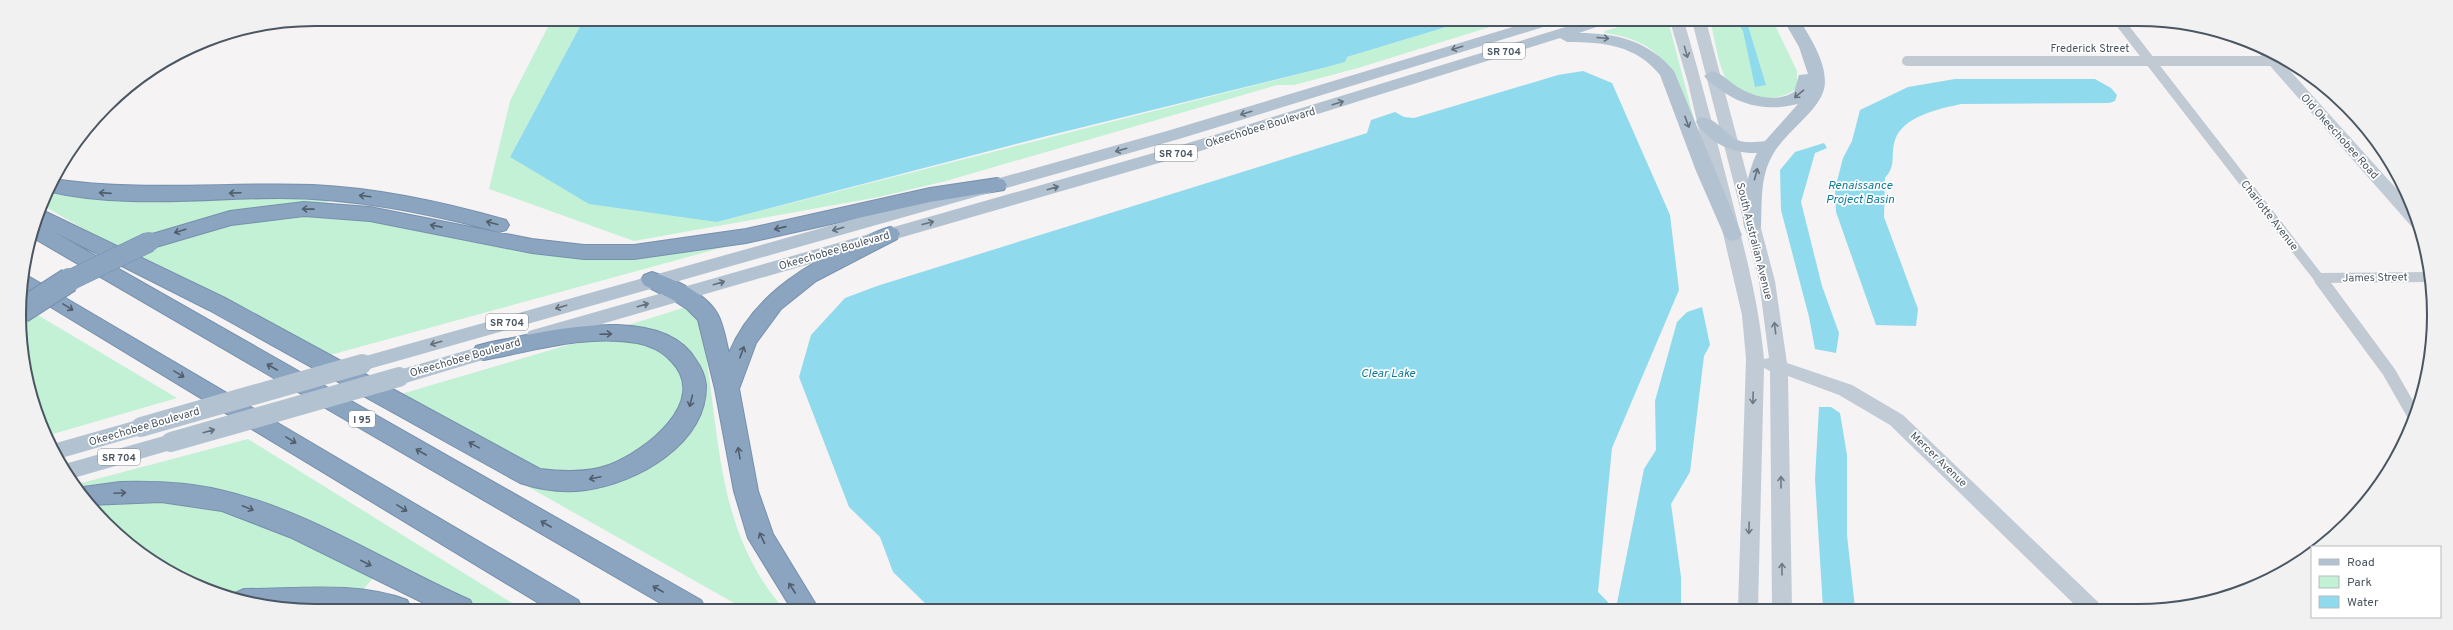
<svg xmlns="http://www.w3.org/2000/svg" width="2453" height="630" font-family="Overpass,sans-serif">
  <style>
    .green { fill: #c3f1d5 }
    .water { fill: #90daee }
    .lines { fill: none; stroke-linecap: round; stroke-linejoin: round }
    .highway-casing { stroke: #7690ad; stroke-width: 2 }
    .street-far1 { stroke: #c1cad2; stroke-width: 10 }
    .street { stroke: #c1cad2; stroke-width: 13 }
    .secondary { fill: #c1cbd6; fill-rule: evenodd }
    .primary { fill: #b3c2d1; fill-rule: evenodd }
    .highway { fill: #8ba5c1; fill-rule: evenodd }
    .highway-bridge-far1-casing { stroke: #7690ad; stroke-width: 21; stroke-linecap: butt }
    .highway-bridge-casing { stroke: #7690ad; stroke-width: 26; stroke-linecap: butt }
    .primary-bridge { stroke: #b3c2d1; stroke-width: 20 }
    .highway-bridge-far1 { stroke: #8ba5c1; stroke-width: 20 }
    .highway-bridge { stroke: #8ba5c1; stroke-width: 24 }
    .oneway { stroke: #64717d }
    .oneway2 { stroke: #6e7984 }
    .oneway3 { stroke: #505e6b }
    .labels { text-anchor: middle; stroke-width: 3.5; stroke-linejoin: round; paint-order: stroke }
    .shield { fill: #fff; stroke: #808990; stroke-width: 1 }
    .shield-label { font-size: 10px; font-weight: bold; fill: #4a5661 }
    .street-label { font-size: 11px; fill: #4a5661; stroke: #fff }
    .water-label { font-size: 12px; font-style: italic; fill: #0c7c9b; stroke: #fff }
    .rim { fill: none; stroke: #4a5661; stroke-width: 2 }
  </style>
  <rect width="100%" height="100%" fill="#f5f3f3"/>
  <path class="green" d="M552,19H584L510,157L717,222L1327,67L1345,62L1347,57L1466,21H1509L1358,68L1294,85H1277L946,181L879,197L634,241L489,189L510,101Z
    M1638,21H1668L1699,138C1678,83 1671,41 1604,33L1605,31Z
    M1710,21H1773L1797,71V88C1779,105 1735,99 1724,75C1717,59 1715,38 1710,21Z
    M48,189L62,192L264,195L329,200L327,202C253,204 187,222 119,249L42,205Z
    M271,216H346L540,251L739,243L330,355L132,254L190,232Z
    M21,305L177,398L46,436L29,392Z
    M686,307L696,317L700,324C722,426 711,524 783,608H743L525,485L643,464L700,376L625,326Z
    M599,340H642L679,361L686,399L656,444L598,473L543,472L401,394L568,345Z
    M248,439L520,608H471L389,569L303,521L98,489L78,491L74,485Z
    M143,498L243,514L374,577L359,594L271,591L214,593L167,571L120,538L85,501Z"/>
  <path class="water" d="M584,19L1466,21L1347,57L1345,62L1327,67L1047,136L717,222L589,204L510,157Z
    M1737,21H1745L1748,26L1766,85L1755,87L1743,31Z
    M1583,71L1612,83L1670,215L1679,290L1612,448L1598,592L1608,602L1605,608H930L893,572L880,537L849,507L799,377L811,335L845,298L877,286L1367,133L1371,120L1395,112L1404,117L1414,118L1558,75Z
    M1955,79H2095L2111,88L2117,95L2115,101L2109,103L1961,104C1939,109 1903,116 1895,140C1890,155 1897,165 1885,178L1884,217L1918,309L1916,326L1876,325L1836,212L1835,189L1843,158L1852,141L1860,110L1908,87Z
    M1824,143L1827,148L1815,153L1801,202L1822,286L1839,333L1836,353L1815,349L1809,317L1781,210L1780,170L1795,152Z
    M1702,307L1710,345L1704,356L1690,472L1671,504L1681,577V608H1616L1644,469L1656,450L1655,401L1677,322L1687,312Z
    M1819,407H1831L1840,413L1847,455V535L1855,608H1823L1815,479Z"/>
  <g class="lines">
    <defs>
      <path id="highway" d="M997,178L1004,180L1007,185L1004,190L930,202L746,243L634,259H584L532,253L370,221L304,216L231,225L149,249L142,247L139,242L142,237L230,211L304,202L370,207L532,239L584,245H634L746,229L930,188Z
        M53,179C139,192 226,182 313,185C378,188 443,202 506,220L509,225L506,230L499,232C426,213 354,198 279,198C203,198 122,209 47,191Z
        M40,209L225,298L540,469C563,472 587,473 609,465C644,452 711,401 671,361C663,352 650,345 637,343C587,334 533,351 484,360L476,358L473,352L476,346C492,341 510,339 526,335C573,326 666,309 696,360C701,367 705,376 706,385C707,444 637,483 586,490C564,493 541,490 520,483L209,310L52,231L701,600L705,608H669L30,236Z
        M890,227L897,229L900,234L897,239L816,281L781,309L756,343L739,389L758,491L773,534L818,608H791L748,538L734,491L715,389L698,320L687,309L673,300L644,285L641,280L644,275L652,272C674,279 709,294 719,317C724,328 726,341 729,353C751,300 798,269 848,245C862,239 875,231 890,227Z
        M23,273L578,600L582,608H547L21,289Z
        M120,482C154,481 187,482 220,490C309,510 388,564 470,600L474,608H434L292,538L222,511L161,502L89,505L76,488Z
        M244,589C297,589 357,581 407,600L411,608H276L232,598L235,593Z"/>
    </defs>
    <use href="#highway" class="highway-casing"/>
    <path class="street-far1" d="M2119,21L2321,281
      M1907,61H2273L2289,64L2304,72
      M2319,278L2430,277"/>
    <path class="street" d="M2321,280L2389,372L2413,414"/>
    <path class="secondary" d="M1670,21H1684C1701,79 1716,138 1731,196C1745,251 1759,304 1764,359L1769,358L1759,281L1692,21H1706L1775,281L1787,363L1852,385L1903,415L2098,602L2101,608H2078L1890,425L1839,395L1788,376L1792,608H1772L1770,371L1764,368L1758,608H1738L1746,359L1742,315L1688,83Z
      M2257,45L2274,53L2412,206L2420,228L2412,227L2257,51L2255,48Z"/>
    <path class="primary" d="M1533,21H1556L1553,24L1179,139L362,371L355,369L352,364L355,359L362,357L1167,131Z
      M1585,21H1608L1605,24L1579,33C1616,33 1649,41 1674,71L1742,235L1739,239L1733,241L1727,239L1724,235L1696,171L1660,75C1636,45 1603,42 1567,42L1560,38L1197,152L536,343L529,341L526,336L529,331L536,329L1185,144Z
      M1784,21H1800C1812,40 1834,74 1821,97C1809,119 1783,134 1771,158C1760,179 1762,204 1761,227L1758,231L1752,233L1746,231C1737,216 1749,168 1757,153C1733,154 1709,143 1696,122L1698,118C1715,114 1725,136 1740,141C1748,143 1757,142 1765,141L1798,104C1769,111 1742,107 1718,88C1713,85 1708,81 1704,76L1712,71C1721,73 1728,80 1736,86C1753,97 1776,103 1794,92L1799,75L1808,74L1799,47Z
      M499,341L506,343L509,348L506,353L399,385L392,382L389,377L392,372Z
      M141,419L148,421L151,427L148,433L58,459L49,445Z
      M171,434L178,436L181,442L178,448L70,479L61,465Z"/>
    <use href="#highway" class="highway"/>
    <defs>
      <path id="highway-bridge-far1" d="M68,281L149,242"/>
      <path id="highway-bridge" d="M21,311L69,280"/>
    </defs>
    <use href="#highway-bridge-far1" class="highway-bridge-far1-casing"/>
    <use href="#highway-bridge" class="highway-bridge-casing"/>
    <path class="primary-bridge" d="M141,427L362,364
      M171,442L399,377"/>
    <use href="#highway-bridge-far1" class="highway-bridge-far1"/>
    <use href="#highway-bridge" class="highway-bridge"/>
  </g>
  <defs><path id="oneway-shaft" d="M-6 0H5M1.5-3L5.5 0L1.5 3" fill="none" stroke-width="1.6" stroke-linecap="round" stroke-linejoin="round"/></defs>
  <g class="oneway">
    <use href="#oneway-shaft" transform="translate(1603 38) rotate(5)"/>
    <use href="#oneway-shaft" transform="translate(1457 48) rotate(163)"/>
    <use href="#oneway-shaft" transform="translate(1799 94) rotate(140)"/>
    <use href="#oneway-shaft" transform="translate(1338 103) rotate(-17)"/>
    <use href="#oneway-shaft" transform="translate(1246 113) rotate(163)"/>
    <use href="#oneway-shaft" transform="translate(1687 122) rotate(70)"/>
    <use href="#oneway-shaft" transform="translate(1121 150) rotate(164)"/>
    <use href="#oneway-shaft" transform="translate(1756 174) rotate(-75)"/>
    <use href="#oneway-shaft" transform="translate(1053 188) rotate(-16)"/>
    <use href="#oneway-shaft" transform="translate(928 223) rotate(-15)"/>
    <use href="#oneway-shaft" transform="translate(838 229) rotate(164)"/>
    <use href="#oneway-shaft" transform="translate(719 283) rotate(-16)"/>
    <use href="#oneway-shaft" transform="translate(643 305) rotate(-16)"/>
    <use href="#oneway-shaft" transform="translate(561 307) rotate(164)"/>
    <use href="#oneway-shaft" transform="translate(436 343) rotate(164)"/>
    <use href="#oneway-shaft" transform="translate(209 431) rotate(-16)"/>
  </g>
  <g class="oneway2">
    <use href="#oneway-shaft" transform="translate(1686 52) rotate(74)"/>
    <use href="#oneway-shaft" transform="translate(1775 328) rotate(-97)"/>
    <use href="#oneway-shaft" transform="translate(1753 398) rotate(92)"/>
    <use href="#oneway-shaft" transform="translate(1781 482) rotate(-90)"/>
    <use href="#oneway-shaft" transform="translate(1749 528) rotate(92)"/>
    <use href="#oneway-shaft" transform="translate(1782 569) rotate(-90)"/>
  </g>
  <g class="oneway3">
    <use href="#oneway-shaft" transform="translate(105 193) rotate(-176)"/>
    <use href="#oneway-shaft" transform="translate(235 193) rotate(178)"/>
    <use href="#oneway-shaft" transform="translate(365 196) rotate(-173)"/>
    <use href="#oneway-shaft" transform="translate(308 209) rotate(-179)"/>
    <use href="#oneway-shaft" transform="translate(492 223) rotate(-165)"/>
    <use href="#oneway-shaft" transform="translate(436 226) rotate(-169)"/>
    <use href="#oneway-shaft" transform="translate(780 228) rotate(167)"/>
    <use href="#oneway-shaft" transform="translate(180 231) rotate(162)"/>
    <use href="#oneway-shaft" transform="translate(68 307) rotate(31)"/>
    <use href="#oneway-shaft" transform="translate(606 334) rotate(-2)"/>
    <use href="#oneway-shaft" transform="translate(742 352) rotate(-70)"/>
    <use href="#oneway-shaft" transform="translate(272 367) rotate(-150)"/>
    <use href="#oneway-shaft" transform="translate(179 374) rotate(31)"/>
    <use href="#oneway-shaft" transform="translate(691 401) rotate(104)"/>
    <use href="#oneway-shaft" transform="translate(291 440) rotate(31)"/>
    <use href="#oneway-shaft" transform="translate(474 445) rotate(-151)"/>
    <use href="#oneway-shaft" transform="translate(421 452) rotate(-150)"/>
    <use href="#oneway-shaft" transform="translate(739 453) rotate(-100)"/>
    <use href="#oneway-shaft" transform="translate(595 478) rotate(168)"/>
    <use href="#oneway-shaft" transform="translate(120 493) rotate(-3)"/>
    <use href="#oneway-shaft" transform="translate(248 508) rotate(22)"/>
    <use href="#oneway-shaft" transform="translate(402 508) rotate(31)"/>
    <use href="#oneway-shaft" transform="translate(546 524) rotate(-150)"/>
    <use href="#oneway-shaft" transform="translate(762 538) rotate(-115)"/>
    <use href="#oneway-shaft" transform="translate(366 563) rotate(27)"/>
    <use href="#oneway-shaft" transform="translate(792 588) rotate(-123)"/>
    <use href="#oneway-shaft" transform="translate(658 589) rotate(-150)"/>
  </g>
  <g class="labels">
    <g class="shield">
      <rect x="1483" y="43" width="42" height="16" rx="3"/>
      <rect x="1155" y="145" width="42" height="16" rx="3"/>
      <rect x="486" y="314" width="42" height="16" rx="3"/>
      <rect x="349" y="411" width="26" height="16" rx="3"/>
      <rect x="98" y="449" width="42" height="16" rx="3"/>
    </g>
    <g class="shield-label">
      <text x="1504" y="55">SR 704</text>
      <text x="1176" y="157">SR 704</text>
      <text x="507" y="326">SR 704</text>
      <text x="362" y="423">I 95</text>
      <text x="119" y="461">SR 704</text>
    </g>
    <g class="street-label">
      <text x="2090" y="52">Frederick Street</text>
      <text transform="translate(1260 127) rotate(-17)" y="4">Okeechobee Boulevard</text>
      <text transform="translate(2340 136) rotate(48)" y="4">Old Okeechobee Road</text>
      <text transform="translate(2270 215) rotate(52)" y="4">Charlotte Avenue</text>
      <text transform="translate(1755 241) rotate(76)" y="4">South Australian Avenue</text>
      <text transform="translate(834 250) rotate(-16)" y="4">Okeechobee Boulevard</text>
      <text transform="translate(2375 277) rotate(-1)" y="4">James Street</text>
      <text transform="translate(465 357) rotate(-16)" y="4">Okeechobee Boulevard</text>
      <text transform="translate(144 426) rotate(-16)" y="4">Okeechobee Boulevard</text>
      <text transform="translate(1939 459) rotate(44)" y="4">Mercer Avenue</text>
    </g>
    <g class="water-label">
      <text x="1860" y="189">Renaissance<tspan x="1860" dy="14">Project Basin</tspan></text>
      <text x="1388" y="377">Clear Lake</text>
    </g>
  </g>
  <path d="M0 0H2453V630H0ZM315 26H2138A289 289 0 0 1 2427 315V315A289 289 0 0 1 2138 604H315A289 289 0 0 1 26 315V315A289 289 0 0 1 315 26Z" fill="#f1f1f2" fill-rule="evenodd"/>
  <path class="rim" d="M315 26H2138A289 289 0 0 1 2427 315V315A289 289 0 0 1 2138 604H315A289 289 0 0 1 26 315V315A289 289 0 0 1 315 26Z"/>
  <rect x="2311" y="546" width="130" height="72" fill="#ffffff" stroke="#b7bbc0"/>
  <rect x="2319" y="559" width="20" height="6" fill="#b3c2d1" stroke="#b7bbc0"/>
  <text x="2347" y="566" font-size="12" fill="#4a5661">Road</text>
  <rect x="2319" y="576" width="20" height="12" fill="#c3f1d5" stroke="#b7bbc0"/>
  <text x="2347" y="586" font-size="12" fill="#4a5661">Park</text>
  <rect x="2319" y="596" width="20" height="12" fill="#90daee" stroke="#b7bbc0"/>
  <text x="2347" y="606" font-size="12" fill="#4a5661">Water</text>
</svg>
